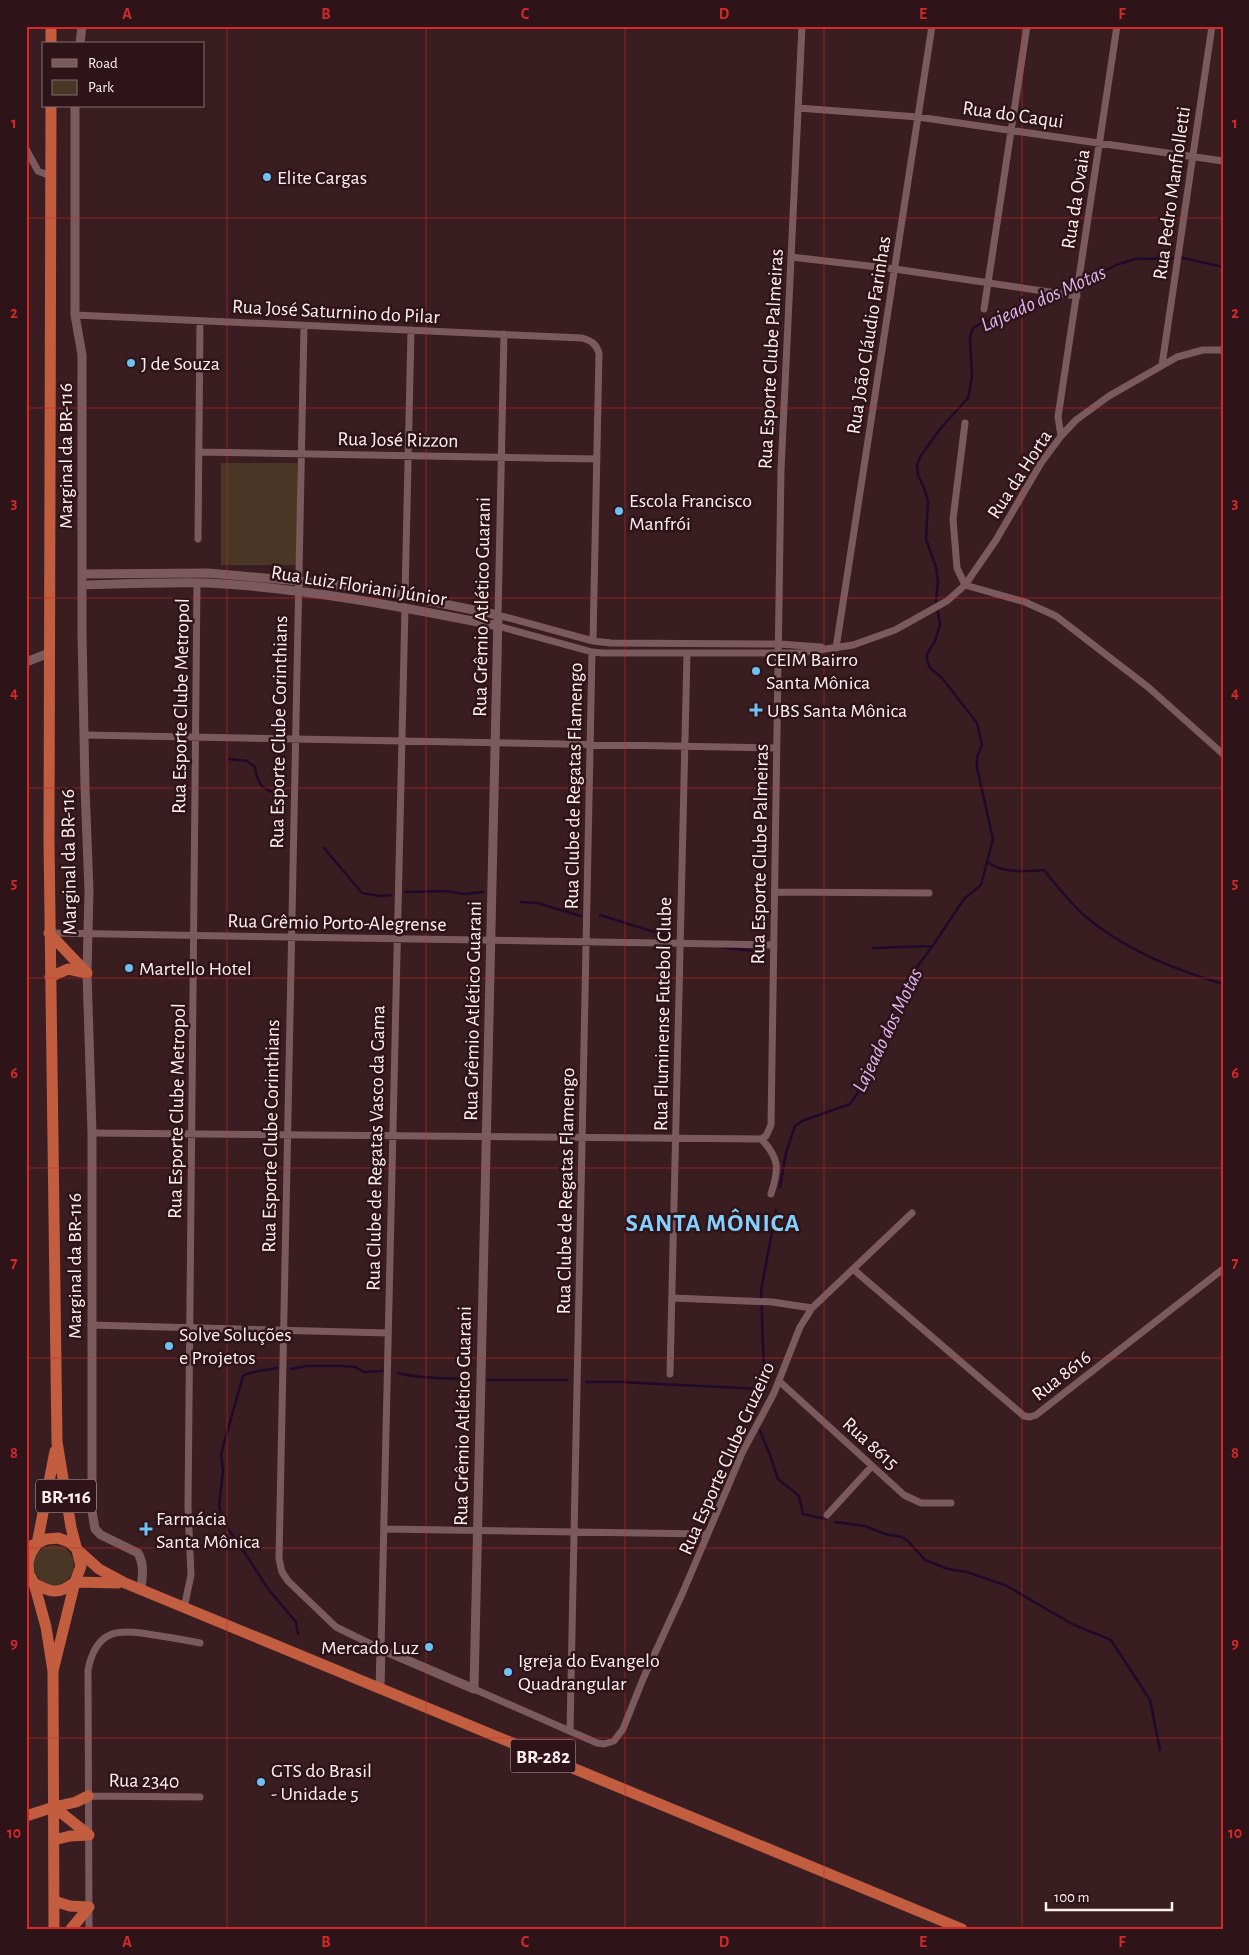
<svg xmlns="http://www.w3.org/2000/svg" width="1249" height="1955" font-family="'Alegreya Sans',sans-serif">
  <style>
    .green { fill: #493624 }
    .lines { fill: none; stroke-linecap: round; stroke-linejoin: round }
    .stream { stroke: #210a29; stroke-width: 2.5 }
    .minor { stroke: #7b5a5e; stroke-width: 7 }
    .tertiary { stroke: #7b5a5e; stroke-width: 9 }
    .trunk { stroke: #c25d40; stroke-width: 11 }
    .grid { fill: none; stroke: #d62828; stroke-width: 1; stroke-opacity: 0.55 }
    .poi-dot { fill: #6dc2f3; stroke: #2e1418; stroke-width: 2 }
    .labels { text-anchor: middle; stroke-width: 5; stroke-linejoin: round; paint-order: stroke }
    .shield { fill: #2e1418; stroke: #c0adb0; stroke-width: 1 }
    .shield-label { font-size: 19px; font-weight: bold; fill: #ffeff1 }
    .street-label { font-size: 20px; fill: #ffeff1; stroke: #2e1418 }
    .poi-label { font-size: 20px; fill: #ffeff1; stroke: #2e1418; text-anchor: start }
    .water-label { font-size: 21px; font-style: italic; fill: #dfb4f0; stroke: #2e1418 }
    .district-label { font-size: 25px; font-weight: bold; letter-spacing: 1px; fill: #83d0fe; stroke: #2e1418 }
    .neatline { fill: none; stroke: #d62828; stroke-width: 2 }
    .grid-label { font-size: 16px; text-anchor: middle; font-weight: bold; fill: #d62828 }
  </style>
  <rect width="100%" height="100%" fill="#391d21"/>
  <path class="green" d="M221,463H297V565H221Z
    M34 1565a20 20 0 1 1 40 0a20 20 0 1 1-40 0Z"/>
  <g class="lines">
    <path class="stream" d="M1064,292L1116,265L1135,259L1183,258L1223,267
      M229,759L247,761L255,767C258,789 265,789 284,797
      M324,848L362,893L380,896L391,895
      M988,862C1003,874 1025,871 1044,870C1057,886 1070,903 1085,916C1125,950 1173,969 1223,984
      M405,892L446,891L464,894L483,892
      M521,902L537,903L581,916
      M600,915L667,936
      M721,947L762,952
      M873,948L932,946
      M780,1187L786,1153L795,1126L802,1121L850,1104L859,1091L877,1044L905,983L934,944L964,899L981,885L993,839L977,768V757L982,745L977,723L942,678L930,668L927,660V654L935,641L940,625L936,601L938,581L936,567L926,539L928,501L924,488L918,475L917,465L920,457L940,429L968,398L972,377L970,337L973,328L985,321L1034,307L1057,296
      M277,1368C265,1371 253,1370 243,1376L221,1454L223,1471L219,1505L224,1524L236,1539L268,1589L296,1622L298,1634
      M291,1369L306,1366H341L355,1367L364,1372L383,1371
      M398,1373C421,1379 446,1378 470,1379
      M488,1380H567
      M586,1382H621L760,1389
      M755,1411L764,1372L761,1291L776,1210
      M760,1431L770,1455L778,1479L799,1496L803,1514L825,1519
      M835,1522L865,1526L885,1534L902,1537L908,1541L925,1560L948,1569L967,1572L1007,1586L1072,1624L1111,1640L1150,1700L1160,1750"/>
    <path class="minor" d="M798,108L918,117L1223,161
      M26,149L38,171L50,176
      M791,257L895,269L1077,296
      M984,309L1027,26
      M75,315L582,338C592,341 596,344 599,353L593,641
      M304,326L279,1559L282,1572L288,1581L336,1627L381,1649L405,607
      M504,334L498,615L593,641L611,643L779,644L821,647
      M1162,365L1212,26
      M965,423L953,519L957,568L965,585
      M1061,436L1058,417L1117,26
      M199,452L597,459
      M198,539L200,321
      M965,585L1025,602L1056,616L1148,687L1223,754
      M405,596L411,330
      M498,626L592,652L603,653H798L853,645L895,630L947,601L965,585L996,540L1041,463L1061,436L1076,420L1109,396L1177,357L1203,350H1223
      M836,648L932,26
      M84,735L777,748
      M775,892L929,893
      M50,933L774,945
      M92,1133L761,1139
      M761,1139L766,1136L771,1125L781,470L802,26
      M761,1139C780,1158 779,1169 771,1194
      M853,1269L1024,1416L1030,1417L1036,1415L1223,1269
      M672,1298L772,1302L812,1308
      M91,1325L388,1333
      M670,1374L687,654
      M779,1381L904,1495L921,1503H951
      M827,1515L872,1466
      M384,1529L707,1534
      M184,1608L191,1575L188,1507L197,583
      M474,1689L597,1743L604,1744L614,1741L623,1729L643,1679L683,1592L743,1451L774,1393L800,1327L812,1308L912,1213
      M570,1731L592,652
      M88,1796L200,1797
      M89,1929L88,1670C96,1629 119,1628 154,1635C169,1637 185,1640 200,1643"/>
    <path class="tertiary" d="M80,44L82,26
      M75,106V315L82,355V633L85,787L89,891L87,973L92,1133V1511L95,1529L101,1535L138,1553C145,1565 142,1577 141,1590
      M82,574L208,573L299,581L366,588L498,615L474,1689L381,1649L380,1689
      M82,585C124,584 166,582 208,583C306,588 402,607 498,626
      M26,662L49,653"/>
    <path class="trunk" d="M51,44V26
      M51,106L49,841L57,1442L71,1527L81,1566L75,1582L53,1671
      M49,933L87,973
      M50,977L68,969L87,973
      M26,1548L47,1539L58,1538L69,1542L99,1569L125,1583L962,1929
      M32,1582C49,1592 58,1596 75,1582
      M75,1582L118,1583
      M54,1807L89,1835
      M26,1816L54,1807L76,1802L88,1796
      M54,1840L70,1836L89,1835
      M54,1901L70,1906L89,1907
      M54,1929L53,1671L46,1627L34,1583L29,1574L28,1563L31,1553L37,1544L55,1451
      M71,1929L89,1907"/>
  </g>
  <path class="grid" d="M227,26V1929M426,26V1929M625,26V1929M824,26V1929M1022,26V1929M26,218H1223M26,408H1223M26,598H1223M26,788H1223M26,978H1223M26,1168H1223M26,1358H1223M26,1548H1223M26,1738H1223"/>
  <g class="poi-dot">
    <circle cx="267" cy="177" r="5"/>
    <circle cx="131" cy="363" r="5"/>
    <circle cx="619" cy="511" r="5"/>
    <circle cx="756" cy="671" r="5"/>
    <path d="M753.5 702.5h5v5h5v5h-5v5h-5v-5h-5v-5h5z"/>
    <circle cx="129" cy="968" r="5"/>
    <circle cx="169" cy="1346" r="5"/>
    <path d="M143.5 1521.5h5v5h5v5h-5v5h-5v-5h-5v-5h5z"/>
    <circle cx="429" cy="1647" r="5"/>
    <circle cx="508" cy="1672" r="5"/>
    <circle cx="261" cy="1782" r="5"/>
  </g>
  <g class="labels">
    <g class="shield">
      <rect x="36" y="1479.5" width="60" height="33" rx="4"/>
      <rect x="510.5" y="1739.5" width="65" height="33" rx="4"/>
    </g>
    <g class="shield-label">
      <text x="66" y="1503">BR-116</text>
      <text x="543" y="1763">BR-282</text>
    </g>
    <g class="street-label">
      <text transform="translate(1013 114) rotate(8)" y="7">Rua do Caqui</text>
      <text transform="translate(1171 193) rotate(-82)" y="7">Rua Pedro Manfiolletti</text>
      <text transform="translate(1075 199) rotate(-81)" y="7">Rua da Ovaia</text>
      <text transform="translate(336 311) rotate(3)" y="7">Rua José Saturnino do Pilar</text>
      <text transform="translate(868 335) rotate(-81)" y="7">Rua João Cláudio Farinhas</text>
      <text transform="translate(770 359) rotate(-87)" y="7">Rua Esporte Clube Palmeiras</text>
      <text transform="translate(398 439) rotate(1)" y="7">Rua José Rizzon</text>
      <text transform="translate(65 456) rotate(-90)" y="7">Marginal da BR-116</text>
      <text transform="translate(1019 474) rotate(-57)" y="7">Rua da Horta</text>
      <text transform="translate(359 585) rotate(9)" y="7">Rua Luiz Floriani Júnior</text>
      <text transform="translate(481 607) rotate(-89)" y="7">Rua Grêmio Atlético Guarani</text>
      <text transform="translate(180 706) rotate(-89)" y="7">Rua Esporte Clube Metropol</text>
      <text transform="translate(278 732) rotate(-89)" y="7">Rua Esporte Clube Corinthians</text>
      <text transform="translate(573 786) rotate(-89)" y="7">Rua Clube de Regatas Flamengo</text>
      <text transform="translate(759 854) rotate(-89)" y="7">Rua Esporte Clube Palmeiras</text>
      <text transform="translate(68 862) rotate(-91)" y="7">Marginal da BR-116</text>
      <text transform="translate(337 922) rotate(1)" y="7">Rua Grêmio Porto-Alegrense</text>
      <text transform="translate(472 1011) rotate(-89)" y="7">Rua Grêmio Atlético Guarani</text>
      <text transform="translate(662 1014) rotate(-89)" y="7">Rua Fluminense Futebol Clube</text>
      <text transform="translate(176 1111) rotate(-89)" y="7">Rua Esporte Clube Metropol</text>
      <text transform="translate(270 1136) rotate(-89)" y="7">Rua Esporte Clube Corinthians</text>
      <text transform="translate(375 1148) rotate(-89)" y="7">Rua Clube de Regatas Vasco da Gama</text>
      <text transform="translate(565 1191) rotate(-89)" y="7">Rua Clube de Regatas Flamengo</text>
      <text transform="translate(74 1266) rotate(-90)" y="7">Marginal da BR-116</text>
      <text transform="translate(1061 1375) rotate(-38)" y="7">Rua 8616</text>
      <text transform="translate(462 1416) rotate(-89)" y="7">Rua Grêmio Atlético Guarani</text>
      <text transform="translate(871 1443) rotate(42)" y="7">Rua 8615</text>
      <text transform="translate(726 1458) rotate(-66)" y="7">Rua Esporte Clube Cruzeiro</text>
      <text transform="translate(144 1780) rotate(1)" y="7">Rua 2340</text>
    </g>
    <g class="poi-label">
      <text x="277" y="184">Elite Cargas</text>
      <text x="141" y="370">J de Souza</text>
      <text x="629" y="507">Escola Francisco<tspan x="629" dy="23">Manfrói</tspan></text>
      <text x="766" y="666">CEIM Bairro<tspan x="766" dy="23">Santa Mônica</tspan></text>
      <text x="767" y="717">UBS Santa Mônica</text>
      <text x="139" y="975">Martello Hotel</text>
      <text x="179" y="1341">Solve Soluções<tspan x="179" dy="23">e Projetos</tspan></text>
      <text x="156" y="1525">Farmácia<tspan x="156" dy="23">Santa Mônica</tspan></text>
      <text x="419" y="1654" text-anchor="end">Mercado Luz</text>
      <text x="518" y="1667">Igreja do Evangelo<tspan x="518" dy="23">Quadrangular</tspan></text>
      <text x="271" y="1777">GTS do Brasil<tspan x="271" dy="23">- Unidade 5</tspan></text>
    </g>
    <g class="water-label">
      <text transform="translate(1043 298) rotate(-24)" y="7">Lajeado dos Motas</text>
      <text transform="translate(887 1030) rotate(-64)" y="7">Lajeado dos Motas</text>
    </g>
    <g class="district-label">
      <text x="713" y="1231">SANTA MÔNICA</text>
    </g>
  </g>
  <rect width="1249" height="1955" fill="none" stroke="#2e1418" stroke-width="55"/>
  <rect x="42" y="42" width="162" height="65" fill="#2e1418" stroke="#826c6f"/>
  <rect x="52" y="59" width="25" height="8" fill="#7b5a5e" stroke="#826c6f"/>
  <text x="88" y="68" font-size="15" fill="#ffeff1">Road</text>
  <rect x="52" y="80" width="25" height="15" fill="#493624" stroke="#826c6f"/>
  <text x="88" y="92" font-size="15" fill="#ffeff1">Park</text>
  <path d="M1046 1902v8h126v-8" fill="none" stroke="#ffeff1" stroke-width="2.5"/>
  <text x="1054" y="1902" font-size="15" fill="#ffeff1" stroke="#2e1418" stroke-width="4" paint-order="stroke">100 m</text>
  <rect x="28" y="28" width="1194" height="1900" class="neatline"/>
  <g class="grid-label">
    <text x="127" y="19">A</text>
    <text x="326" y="19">B</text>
    <text x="525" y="19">C</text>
    <text x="724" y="19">D</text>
    <text x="923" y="19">E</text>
    <text x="1122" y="19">F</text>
    <text x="14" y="128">1</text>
    <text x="1235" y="128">1</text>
    <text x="14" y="318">2</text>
    <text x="1235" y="318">2</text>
    <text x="14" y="508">3</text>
    <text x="1235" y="508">3</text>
    <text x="14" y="698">4</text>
    <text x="1235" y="698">4</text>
    <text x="14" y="888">5</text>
    <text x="1235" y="888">5</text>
    <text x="14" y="1078">6</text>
    <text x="1235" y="1078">6</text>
    <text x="14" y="1268">7</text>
    <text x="1235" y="1268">7</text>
    <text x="14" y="1458">8</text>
    <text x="1235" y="1458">8</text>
    <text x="14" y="1648">9</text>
    <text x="1235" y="1648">9</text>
    <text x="14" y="1838">10</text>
    <text x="1235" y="1838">10</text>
    <text x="127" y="1947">A</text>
    <text x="326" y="1947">B</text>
    <text x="525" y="1947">C</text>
    <text x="724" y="1947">D</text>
    <text x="923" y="1947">E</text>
    <text x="1122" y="1947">F</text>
  </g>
</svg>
